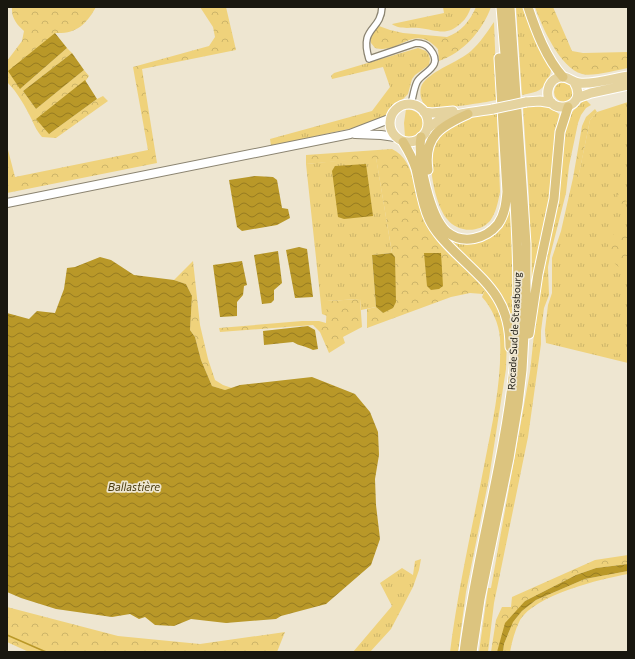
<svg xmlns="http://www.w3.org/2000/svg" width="635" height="659" font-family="Commissioner,sans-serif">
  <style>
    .grass { fill: url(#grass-tufts) }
    .forest { fill: url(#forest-crowns) }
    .water { fill: url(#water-waves) }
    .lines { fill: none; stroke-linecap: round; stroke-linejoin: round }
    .stream { stroke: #b99828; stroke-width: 1.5 }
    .minor-casing { stroke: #8b8471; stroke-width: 8 }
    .secondary-casing { stroke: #8b8471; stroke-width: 10 }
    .primary-casing { stroke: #fff; stroke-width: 11 }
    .trunk-casing { stroke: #fff; stroke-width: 11 }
    .minor { stroke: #fff; stroke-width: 5.5 }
    .secondary { stroke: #fff; stroke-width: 8 }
    .primary { stroke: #e5d39f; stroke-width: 9 }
    .trunk { stroke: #dcc47f; stroke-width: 9 }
    .primary-bridge-casing { stroke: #fff; stroke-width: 11; stroke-linecap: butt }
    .primary-bridge { stroke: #e5d39f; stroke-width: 9 }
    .labels { text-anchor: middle; stroke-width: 3.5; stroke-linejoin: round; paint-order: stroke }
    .street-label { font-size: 10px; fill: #19170f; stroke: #eee6d1 }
    .water-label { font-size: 11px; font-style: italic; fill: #483a0d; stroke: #eee6d1 }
  </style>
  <defs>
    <pattern id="grass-tufts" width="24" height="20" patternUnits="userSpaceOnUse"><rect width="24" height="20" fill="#efd27b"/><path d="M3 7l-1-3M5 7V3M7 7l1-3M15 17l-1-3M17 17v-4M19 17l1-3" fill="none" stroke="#ccb469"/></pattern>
    <pattern id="forest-crowns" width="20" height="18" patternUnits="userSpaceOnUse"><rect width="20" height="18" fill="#efd27b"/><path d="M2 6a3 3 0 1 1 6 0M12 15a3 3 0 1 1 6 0" fill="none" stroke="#ccb469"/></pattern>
    <pattern id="water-waves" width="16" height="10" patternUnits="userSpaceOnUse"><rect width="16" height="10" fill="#b99828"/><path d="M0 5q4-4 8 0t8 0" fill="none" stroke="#967b21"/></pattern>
  </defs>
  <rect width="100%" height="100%" fill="#eee6d1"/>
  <path class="grass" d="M443,7H471C469,13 466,19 461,23C447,37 437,30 419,28C410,27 400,30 392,24L444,13Z
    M516,7H526L551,69C551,73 550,75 548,79C542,92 536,92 522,95Z
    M494,22L497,100C486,102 432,112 425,106C423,104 422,100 421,98C420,93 420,87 423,83C434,69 457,63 471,51C480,43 487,32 494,22Z
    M418,48L426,51L429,55L430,59L429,65L415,75L412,79L408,94L403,99L393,105L384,118L371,124L271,146L270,139L372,111L390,87L383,67L332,79L331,76L334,73Z
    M554 92a10 10 0 1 1 20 0a10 10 0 1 1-20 0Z
    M585,99L591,105L586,108L581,115L578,123L569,166L566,193L550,256L548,267L549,295L544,308L541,331V344L528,437L494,603L488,652H479L488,588H491L530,372L537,306L563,137L569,115Z
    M628,102V363L546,343L545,330L548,305L552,293V258L561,231L573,178H578L590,120L597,112Z
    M545,104L559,114L553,184L532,282H530L529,198L523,107Z
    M406,109C431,111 426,141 405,137L404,123Z
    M497,111L500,192C498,202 496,213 490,221C478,234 457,232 447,219C435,205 426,160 434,143C436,139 446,127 450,124C458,117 485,113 497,111Z
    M376,157L392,253L372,255L376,307L361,310L360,299L327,301V316L322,314L306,164Z
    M510,201L512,215L513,316L510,315L507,305L490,280L446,236L489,237Z
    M486,288L498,305L507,335L506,369L489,478L466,592L458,652H450C458,588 473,524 485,461C493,421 502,379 500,338C499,324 492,308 482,297Z
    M421,559L419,570L413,587L391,629L370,652H353L392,606L380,583L402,568L413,575L415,561Z"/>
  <path class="forest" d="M12,7H96C86,25 76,34 55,33L20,89L67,48L72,53L23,91L36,109L84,70L89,76L49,134L97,99L103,96L108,101L56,138L42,137C37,131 35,127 32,120C25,106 18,93 7,82V61L22,41L24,31C17,25 11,18 12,7Z
    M200,7H226L236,50L142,69L157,163L7,193V146L15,177L148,150L133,67L209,46L215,37L213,27Z
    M476,7H491C483,30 463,53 439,61L438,49C413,22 400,55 375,48L371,43L370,36L379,26L390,30L403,33L447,37C461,32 470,21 476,7Z
    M535,7H553L572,51L583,53L628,52V68C618,70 591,77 582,74C560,68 542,27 535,7Z
    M595,109L597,112L590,120L578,179L573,178L582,126L586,117Z
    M392,149C417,161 414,198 424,220C437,248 464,267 486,288L483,294L470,293L451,297L367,328V309L376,307L383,313L395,257L392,253L376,158L306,164V155Z
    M628,191V202L626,201L622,204L620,203L618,200L617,193H625Z
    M615,232H625L628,237V270H622L612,261L608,245Z
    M193,261L200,325L208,359L215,380L223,385L232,388L225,390L212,386L201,360L195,337L190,330L192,296L186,284L174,280Z
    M360,299L362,327L343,337L345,343L329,353L320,332L313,325L220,332L219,328L302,321H319L326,323L327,301Z
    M628,555V564L596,568L576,575L525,601L497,652H491L496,620L502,607H511L512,597L595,560Z
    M628,571V574C600,579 535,595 520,620C515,630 512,641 510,652H503L504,644L513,622L522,611L536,600L585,579Z
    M7,607L118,636L200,644L285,632L277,652H29L7,642Z"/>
  <path class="water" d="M55,33L67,48L20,89L8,71Z
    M72,53L84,70L36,109L23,91Z
    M85,80L97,99L49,134L36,119Z
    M366,164L373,216L344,219L338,217L332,171L335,166Z
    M255,176L273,177L277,180L282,208L288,209L290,218L277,225L242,231L237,227L229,180Z
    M299,247L307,249L313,297L295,298L286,250Z
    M278,251L282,283L274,290V300L271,303L262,304L254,255Z
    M392,253L395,257L396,302L393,308L383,313L376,307L372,255Z
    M424,253H441L443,286L439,289L431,290L427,286Z
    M100,257L111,260L134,275L174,280L186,284L192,296L190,330L195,337L201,360L212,386L225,390L240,385L312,377L355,394L370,412L378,432L379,455L375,479L376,505L380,539L371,565L326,604L281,616L276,619L226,623L191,619L174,626L155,625L145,617L139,619L130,614L112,617L56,609L21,598L7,592V313L29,319L37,311L55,313L64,289L67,268L75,267Z
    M242,261L247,285L244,286L243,295L237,302V316L220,317L213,265Z
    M308,326L315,330L318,349L313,350C306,346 299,346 293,342L264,345L263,331Z
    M628,564V571L585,579L536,600L522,611L513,622L504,644L503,652H497L505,623L525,601L576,575L596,568Z"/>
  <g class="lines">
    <path class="stream" d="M7,635L46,652"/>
    <defs>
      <path id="minor" d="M382,7C381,32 359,26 369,59L416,43C422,43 427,45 430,49C445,67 422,72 417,82C414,88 413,97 411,104"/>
      <path id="secondary" d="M355,134L381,135L395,137
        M7,203L350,134L389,119"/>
      <path id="primary" d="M574,82C591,110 544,117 548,90C549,85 552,80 557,78C566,74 571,82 579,83C592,85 615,78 628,76
        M577,98L591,93L628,85
        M526,102L540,101L552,103
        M390 123a19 19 0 1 1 38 0a19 19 0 1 1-38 0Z
        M424,112L432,113L453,111
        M427,129C444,113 471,113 493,109"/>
      <path id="trunk" d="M528,7C536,31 546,58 563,77
        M421,137C417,160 430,217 447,232C463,245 486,239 498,224C505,214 506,203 507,192L499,58
        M403,142C408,150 413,159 416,169C420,186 422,204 429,219C435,232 446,243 456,253C487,283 510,300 510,347
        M428,170C423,136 441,126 468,114
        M529,334L538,274L554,199L560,132L568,107
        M464,652C476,557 504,464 514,369C521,301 517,234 513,167C510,113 506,60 501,7
        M472,652L480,599L509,458L518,404L522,370L526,298V244L510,7"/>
    </defs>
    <use href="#minor" class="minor-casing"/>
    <use href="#secondary" class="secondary-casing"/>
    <use href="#primary" class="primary-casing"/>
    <use href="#trunk" class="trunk-casing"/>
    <use href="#minor" class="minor"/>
    <use href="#secondary" class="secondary"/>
    <use href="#primary" class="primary"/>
    <use href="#trunk" class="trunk"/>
    <defs>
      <path id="primary-bridge" d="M493,109L526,102"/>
    </defs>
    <use href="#primary-bridge" class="primary-bridge-casing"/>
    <use href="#primary-bridge" class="primary-bridge"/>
  </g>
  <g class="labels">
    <g class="street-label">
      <text transform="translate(514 331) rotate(-87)" y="4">Rocade Sud de Strasbourg</text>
    </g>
    <g class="water-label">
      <text x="134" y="491">Ballastière</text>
    </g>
  </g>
  <rect width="635" height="659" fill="none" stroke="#19170f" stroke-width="16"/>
</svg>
